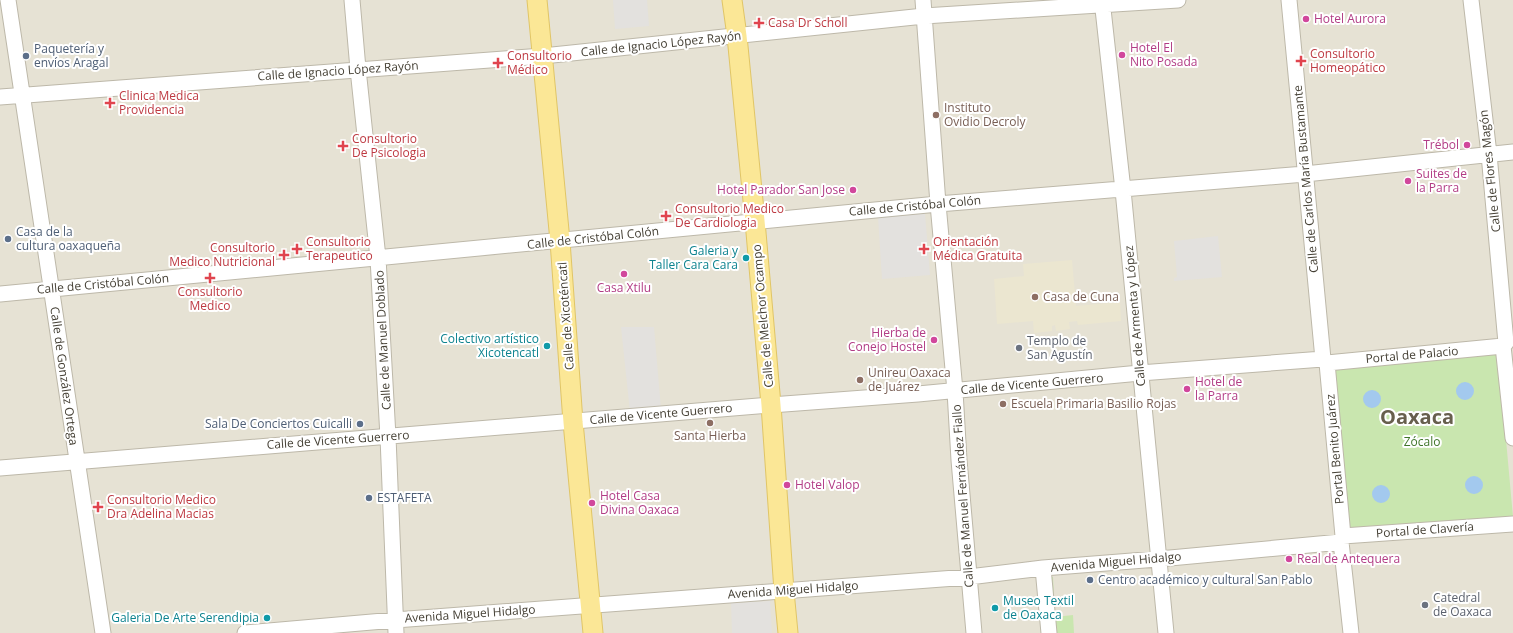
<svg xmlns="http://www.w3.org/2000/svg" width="1513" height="633" font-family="'Open Sans',sans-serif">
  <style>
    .residential { fill: #e6e2d4 }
    .education { fill: #ebe6d0 }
    .green { fill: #c9e6af }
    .parking { fill: #e3e1de }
    .water { fill: #a3c9ee }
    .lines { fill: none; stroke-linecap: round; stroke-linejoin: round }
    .minor-casing { stroke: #bdb8a9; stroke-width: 17 }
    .major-casing { stroke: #e0c566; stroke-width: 21 }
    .minor { stroke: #fff; stroke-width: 15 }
    .major { stroke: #fbe796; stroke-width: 19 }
    .hotel-dot { fill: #d1479c; stroke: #fff; stroke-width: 1.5 }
    .health-dot { fill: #e0444e; stroke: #fff; stroke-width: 1.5 }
    .service-dot { fill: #5c6f8a; stroke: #fff; stroke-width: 1.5 }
    .education-dot { fill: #8d6e63; stroke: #fff; stroke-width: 1.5 }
    .culture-dot { fill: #0f9aa8; stroke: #fff; stroke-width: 1.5 }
    .worship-dot { fill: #6b7280; stroke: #fff; stroke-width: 1.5 }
    .labels { text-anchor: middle; stroke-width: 4; stroke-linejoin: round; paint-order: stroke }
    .hotel-label { font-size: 12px; fill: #b23c85; stroke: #fff; text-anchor: start }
    .health-label { font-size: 12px; fill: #be3a42; stroke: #fff; text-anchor: start }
    .street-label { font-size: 12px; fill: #454035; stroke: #fff }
    .service-label { font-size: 12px; fill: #4e5e75; stroke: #fff; text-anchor: start }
    .education-label { font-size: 12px; fill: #785e54; stroke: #fff; text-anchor: start }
    .culture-label { font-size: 12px; fill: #0d838f; stroke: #fff; text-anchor: end }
    .worship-label { font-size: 12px; fill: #5b616d; stroke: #fff; text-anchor: start }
    .park-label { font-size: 12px; fill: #40752a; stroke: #fff }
    .town-label { font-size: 20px; font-weight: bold; fill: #675f4d; stroke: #fff }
  </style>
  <rect width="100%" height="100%" fill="#f2f0e6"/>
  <path class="residential" d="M0,0H1513V633H0Z"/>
  <path class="education" d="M1072,260L1076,306L1120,302L1121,321L1078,325L1077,321L1069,322L1070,329L1056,331L1055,325L1052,326V331L1034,333L1033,321L997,324L994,279L1024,276L1023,264Z"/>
  <path class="green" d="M1498,351L1513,517L1347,532L1332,367Z
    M1040,577H1053L1055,617L1073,615L1074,633H1044Z"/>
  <path class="parking" d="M613,0H647L649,26L615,29Z
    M925,213L930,275L882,279L878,217Z
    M1218,236L1222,277L1174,281V278L1177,277L1174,241Z
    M621,327H654L661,409L630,412Z
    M770,601L772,633H732L731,603Z"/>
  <path class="water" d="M1456 391a9 9 0 1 1 18 0a9 9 0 1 1-18 0Z
    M1363 399a9 9 0 1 1 18 0a9 9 0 1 1-18 0Z
    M1465 485a9 9 0 1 1 18 0a9 9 0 1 1-18 0Z
    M1372 494a9 9 0 1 1 18 0a9 9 0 1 1-18 0Z"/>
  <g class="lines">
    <defs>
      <path id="minor" d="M8,0L103,633
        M352,0L358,69L378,258L388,437L396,633
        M923,0L938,204L955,391L959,460L974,633
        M1102,0L1123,190L1166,633
        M1289,0L1323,359
        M1471,0L1489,154L1506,343
        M0,97L543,56L924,16L1178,0
        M0,294L938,204L1305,174L1513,152
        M1506,343L1503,346L1513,438
        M1323,359L1327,363L1503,346
        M1327,363L1343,536
        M0,468L771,405L918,394L1140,373L1323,359
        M1043,568L1049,633
        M245,633L395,620L969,577L1043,568L1170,558L1341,542
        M1351,633L1341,542L1343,536L1513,524"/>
      <path id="major" d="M537,0L560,241L573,422L593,633
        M732,0L737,36L755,221L771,405L784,591L788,633"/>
    </defs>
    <use href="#minor" class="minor-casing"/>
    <use href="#major" class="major-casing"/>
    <use href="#minor" class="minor"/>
    <use href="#major" class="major"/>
  </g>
  <g class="hotel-dot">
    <circle cx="1306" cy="19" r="4"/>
    <circle cx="1122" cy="55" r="4"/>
    <circle cx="1467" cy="145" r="4"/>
    <circle cx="1408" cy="181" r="4"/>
    <circle cx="853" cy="190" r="4"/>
    <circle cx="624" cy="274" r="4"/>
    <circle cx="934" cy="340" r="4"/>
    <circle cx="1187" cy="389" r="4"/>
    <circle cx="787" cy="485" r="4"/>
    <circle cx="592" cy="503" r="4"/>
    <circle cx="1289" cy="559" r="4"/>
  </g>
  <g class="health-dot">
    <path d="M757 17h4v4h4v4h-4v4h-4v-4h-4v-4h4z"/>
    <path d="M1299 55h4v4h4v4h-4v4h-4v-4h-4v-4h4z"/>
    <path d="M496 57h4v4h4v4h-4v4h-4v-4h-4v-4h4z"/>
    <path d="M108 97h4v4h4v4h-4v4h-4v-4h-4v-4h4z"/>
    <path d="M341 140h4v4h4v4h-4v4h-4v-4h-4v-4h4z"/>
    <path d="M664 210h4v4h4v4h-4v4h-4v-4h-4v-4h4z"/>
    <path d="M295 243h4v4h4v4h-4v4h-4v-4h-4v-4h4z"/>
    <path d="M922 243h4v4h4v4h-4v4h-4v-4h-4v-4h4z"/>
    <path d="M282 249h4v4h4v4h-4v4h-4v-4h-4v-4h4z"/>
    <path d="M208 272h4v4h4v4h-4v4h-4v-4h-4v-4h4z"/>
    <path d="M96 501h4v4h4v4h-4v4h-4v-4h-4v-4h4z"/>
  </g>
  <g class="service-dot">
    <circle cx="26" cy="56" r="4"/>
    <circle cx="8" cy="239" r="4"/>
    <circle cx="360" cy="424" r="4"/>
    <circle cx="369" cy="498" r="4"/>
    <circle cx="1090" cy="580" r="4"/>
  </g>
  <g class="education-dot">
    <circle cx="936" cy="115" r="4"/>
    <circle cx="1035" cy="297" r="4"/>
    <circle cx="860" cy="380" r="4"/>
    <circle cx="1003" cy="404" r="4"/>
    <circle cx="710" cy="423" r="4"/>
  </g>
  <g class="culture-dot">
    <circle cx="746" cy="258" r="4"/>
    <circle cx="547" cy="346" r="4"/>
    <circle cx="995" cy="608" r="4"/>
    <circle cx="267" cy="618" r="4"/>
  </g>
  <g class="worship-dot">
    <circle cx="1019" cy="348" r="4"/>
    <circle cx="1425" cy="605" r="4"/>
  </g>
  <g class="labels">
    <g class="hotel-label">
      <text x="1314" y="23">Hotel Aurora</text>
      <text x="1130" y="52">Hotel El<tspan x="1130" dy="14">Nito Posada</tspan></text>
      <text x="1459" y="149" text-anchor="end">Trébol</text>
      <text x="1416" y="178">Suites de<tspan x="1416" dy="14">la Parra</tspan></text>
      <text x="845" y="194" text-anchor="end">Hotel Parador San Jose</text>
      <text x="624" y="292" text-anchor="middle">Casa Xtilu</text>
      <text x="926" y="337" text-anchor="end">Hierba de<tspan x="926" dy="14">Conejo Hostel</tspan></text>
      <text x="1195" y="386">Hotel de<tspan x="1195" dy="14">la Parra</tspan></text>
      <text x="795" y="489">Hotel Valop</text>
      <text x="600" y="500">Hotel Casa<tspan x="600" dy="14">Divina Oaxaca</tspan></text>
      <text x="1297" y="563">Real de Antequera</text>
    </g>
    <g class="health-label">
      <text x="768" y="27">Casa Dr Scholl</text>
      <text x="1310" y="58">Consultorio<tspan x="1310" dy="14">Homeopático</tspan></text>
      <text x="507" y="60">Consultorio<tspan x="507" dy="14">Médico</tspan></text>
      <text x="119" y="100">Clinica Medica<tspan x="119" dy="14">Providencia</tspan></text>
      <text x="352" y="143">Consultorio<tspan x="352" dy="14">De Psicologia</tspan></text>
      <text x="675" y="213">Consultorio Medico<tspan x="675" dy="14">De Cardiologia</tspan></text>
      <text x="306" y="246">Consultorio<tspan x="306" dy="14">Terapeutico</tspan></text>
      <text x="933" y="246">Orientación<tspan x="933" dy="14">Médica Gratuita</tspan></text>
      <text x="275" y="252" text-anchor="end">Consultorio<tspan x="275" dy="14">Medico Nutricional</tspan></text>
      <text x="210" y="296" text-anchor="middle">Consultorio<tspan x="210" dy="14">Medico</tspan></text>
      <text x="107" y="504">Consultorio Medico<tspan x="107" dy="14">Dra Adelina Macias</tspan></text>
    </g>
    <g class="street-label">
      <text transform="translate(661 44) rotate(-6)" y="4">Calle de Ignacio López Rayón</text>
      <text transform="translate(338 71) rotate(-4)" y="4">Calle de Ignacio López Rayón</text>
      <text transform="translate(1490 171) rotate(-96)" y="4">Calle de Flores Magón</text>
      <text transform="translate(1306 179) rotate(-95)" y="4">Calle de Carlos María Bustamante</text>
      <text transform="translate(915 206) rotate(-5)" y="4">Calle de Cristóbal Colón</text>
      <text transform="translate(593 238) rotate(-6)" y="4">Calle de Cristóbal Colón</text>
      <text transform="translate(103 284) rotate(-5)" y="4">Calle de Cristóbal Colón</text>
      <text transform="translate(566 316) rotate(-94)" y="4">Calle de Xicoténcatl</text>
      <text transform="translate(763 316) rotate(-95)" y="4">Calle de Melchor Ocampo</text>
      <text transform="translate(1135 316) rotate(-95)" y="4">Calle de Armenta y López</text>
      <text transform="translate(383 340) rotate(-93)" y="4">Calle de Manuel Doblado</text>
      <text transform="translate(1412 355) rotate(-5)" y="4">Portal de Palacio</text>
      <text transform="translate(64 376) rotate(82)" y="4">Calle de González Ortega</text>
      <text transform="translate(1032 384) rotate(-5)" y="4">Calle de Vicente Guerrero</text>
      <text transform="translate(661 414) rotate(-5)" y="4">Calle de Vicente Guerrero</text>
      <text transform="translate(338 440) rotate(-4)" y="4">Calle de Vicente Guerrero</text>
      <text transform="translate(1335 449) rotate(-95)" y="4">Portal Benito Juárez</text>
      <text transform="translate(963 496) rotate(-94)" y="4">Calle de Manuel Fernández Fiallo</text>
      <text transform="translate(1425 530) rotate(-4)" y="4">Portal de Clavería</text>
      <text transform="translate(1116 562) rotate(-5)" y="4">Avenida Miguel Hidalgo</text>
      <text transform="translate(793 590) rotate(-4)" y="4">Avenida Miguel Hidalgo</text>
      <text transform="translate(470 614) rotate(-4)" y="4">Avenida Miguel Hidalgo</text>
    </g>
    <g class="service-label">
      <text x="34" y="53">Paquetería y<tspan x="34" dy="14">envíos Aragal</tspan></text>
      <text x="16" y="236">Casa de la<tspan x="16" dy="14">cultura oaxaqueña</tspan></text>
      <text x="352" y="428" text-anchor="end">Sala De Conciertos Cuicalli</text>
      <text x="377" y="502">ESTAFETA</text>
      <text x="1098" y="584">Centro académico y cultural San Pablo</text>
    </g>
    <g class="education-label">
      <text x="944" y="112">Instituto<tspan x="944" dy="14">Ovidio Decroly</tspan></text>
      <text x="1043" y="301">Casa de Cuna</text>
      <text x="868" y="377">Unireu Oaxaca<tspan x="868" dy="14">de Juárez</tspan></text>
      <text x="1011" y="408">Escuela Primaria Basilio Rojas</text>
      <text x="710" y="440" text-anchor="middle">Santa Hierba</text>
    </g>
    <g class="culture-label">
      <text x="738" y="255">Galeria y<tspan x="738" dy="14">Taller Cara Cara</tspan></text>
      <text x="539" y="343">Colectivo artístico<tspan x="539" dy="14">Xicotencatl</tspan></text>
      <text x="1003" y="605" text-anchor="start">Museo Textil<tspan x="1003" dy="14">de Oaxaca</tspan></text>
      <text x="259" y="622">Galeria De Arte Serendipia</text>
    </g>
    <g class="worship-label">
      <text x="1027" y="345">Templo de<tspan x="1027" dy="14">San Agustín</tspan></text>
      <text x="1433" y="602">Catedral<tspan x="1433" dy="14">de Oaxaca</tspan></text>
    </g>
    <g class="park-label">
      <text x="1422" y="446">Zócalo</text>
    </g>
    <g class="town-label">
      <text x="1417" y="424">Oaxaca</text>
    </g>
  </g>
</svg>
